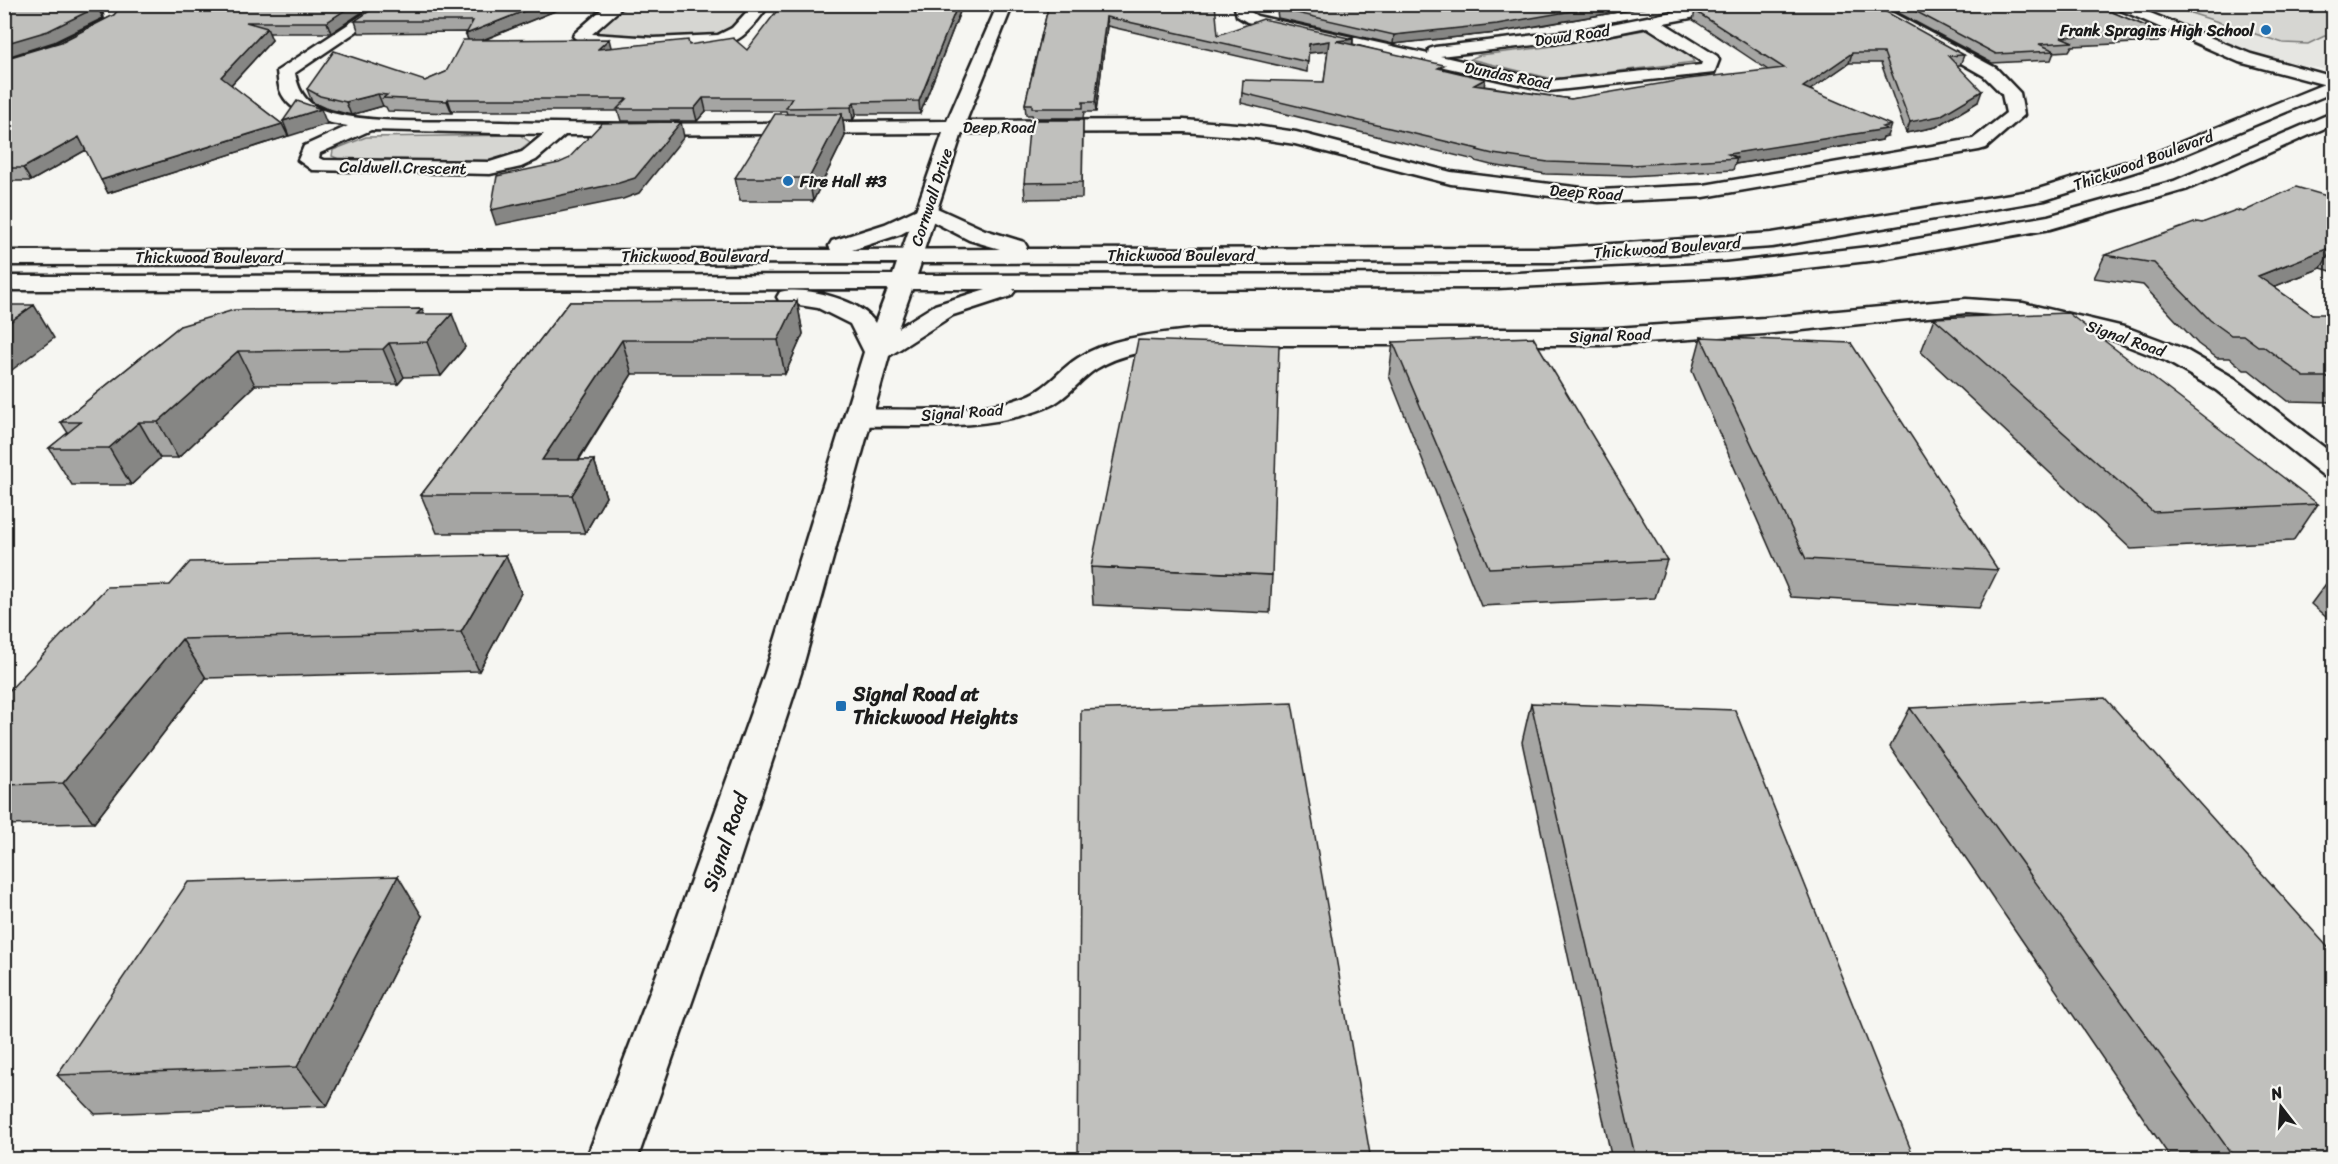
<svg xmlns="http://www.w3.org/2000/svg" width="2338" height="1164" font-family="Sriracha,sans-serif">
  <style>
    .built { fill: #e6e6e2 }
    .green { fill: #d6d6d2; stroke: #797977; stroke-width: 1.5 }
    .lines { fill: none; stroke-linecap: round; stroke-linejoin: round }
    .street-casing { stroke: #1c1c1c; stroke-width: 5 }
    .secondary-casing { stroke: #1c1c1c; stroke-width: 5 }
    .street { fill: #f6f6f2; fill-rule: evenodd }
    .secondary { fill: #f6f6f2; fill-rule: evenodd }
    .wall { fill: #a5a5a3; stroke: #1c1c1c; stroke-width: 1.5 }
    .shaded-wall { fill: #868684; stroke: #1c1c1c; stroke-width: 1.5 }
    .building { fill: #c0c0bd; stroke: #1c1c1c; stroke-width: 1.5 }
    .poi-dot { fill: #1f6fb2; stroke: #f6f6f2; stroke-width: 2 }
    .labels { text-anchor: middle; stroke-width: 4.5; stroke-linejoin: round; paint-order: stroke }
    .far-poi-label { font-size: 16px; font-weight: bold; fill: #1c1c1c; stroke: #f6f6f2; text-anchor: end }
    .far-street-label { font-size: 16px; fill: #1c1c1c; stroke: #f6f6f2 }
    .poi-label { font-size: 20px; font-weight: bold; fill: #1c1c1c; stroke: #f6f6f2; text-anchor: start }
    .street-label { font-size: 20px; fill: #1c1c1c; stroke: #f6f6f2 }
  </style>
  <rect width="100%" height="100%" fill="#f6f6f2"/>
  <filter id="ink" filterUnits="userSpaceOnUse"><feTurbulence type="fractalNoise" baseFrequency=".0167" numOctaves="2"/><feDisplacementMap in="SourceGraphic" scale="12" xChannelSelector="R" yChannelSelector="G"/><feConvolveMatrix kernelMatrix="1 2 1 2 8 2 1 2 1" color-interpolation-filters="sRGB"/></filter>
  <g filter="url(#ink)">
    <path class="built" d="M2139,5H2333V67L2326,70L2257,55Z"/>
    <path class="green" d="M631,5H754L722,35L697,40L593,36L618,11Z
      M2166,5H2327L2333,6V32L2308,44L2283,43Z
      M1650,29L1688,53L1694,62L1553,79L1470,59L1480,55L1547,47Z
      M520,135L530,142L508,159L487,162L341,160L332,156L333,150L366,137Z"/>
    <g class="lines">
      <defs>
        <path id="street" d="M96,4H112L119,12L121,21L118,24L66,51L4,70V60L55,44L105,19L104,13Z
          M379,4H397L295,73C299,95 309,107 332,113C380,125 449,120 500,122C649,126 798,122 947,121L998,4H1013L966,121L1184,120L1249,125L1296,132L1451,172L1599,190L1704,185L1973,139L2006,113L2002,94L1984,76L1857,4H1876L1996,68L2020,93L2024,115L1986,148L1979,150L1704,197L1599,202L1451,184L1295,144L1249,137L1184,132L962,133L922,256L919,261L911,263L903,261L900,256L943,133L565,135L536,160L521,167L490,174L312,170L298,160L304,146L348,126C324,122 290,116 280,90C278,84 278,77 277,71ZM371,130L544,134L522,152L490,162L323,160L319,158L320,153Z
          M608,4H626L592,34L654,38L718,35L732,28L754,4H770C761,16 748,35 734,41C711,50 587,54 573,36L575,33Z
          M1234,4H1249V11L1257,16L1428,54L1429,49L1435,47L1587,29L1712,4H1773L1766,8L1717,13L1664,23L1717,56L1719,60L1714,73L1549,91L1247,22L1237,16ZM1647,27L1702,62L1701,65L1549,81L1440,56L1587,39Z
          M2107,4H2128L2251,54L2334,77V87L2239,62Z
          M1966,299L2023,303L2128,328L2184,349L2234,378L2334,455V479L2324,476L2216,390L2166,361L2110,339L2023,317L1966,313L1764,334L1601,345H1198C1164,349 1126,350 1096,369C1078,381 1066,400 1045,408C987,431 920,425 859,426L849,424L845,418L849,412L859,410C911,408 979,415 1027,396C1048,388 1060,369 1078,358C1113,336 1159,334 1198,329H1601L1764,318Z"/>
        <path id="secondary" d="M2334,80V92L2166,162L2045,200L1772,247L1554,262L921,263L917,275L1498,274L1726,263L1877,246L2048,216L2174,181L2334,112V124L2188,189L2050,229L1877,260L1726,277L1498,288L1013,289L1015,291L1011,296L953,315L889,356L801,673L710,950L637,1160H586L666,950L765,673L864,352L850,324L818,308L780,302L777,297L780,292C806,286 862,300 875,323L888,289L4,290V276L893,275L897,263L4,265V251L831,250L829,246L832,241L885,224L928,204L985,230L1024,242L1027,247L1026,249L1554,248L1772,233L2035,190L2152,154ZM928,219L969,240L1000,249L852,250L901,234ZM912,289H986L935,305L898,328Z"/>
      </defs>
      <use href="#street" class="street-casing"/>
      <use href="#secondary" class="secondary-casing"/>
      <use href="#street" class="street"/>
      <use href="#secondary" class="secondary"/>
    </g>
    <path class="wall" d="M115,4H374L331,33H269L272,40L231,85L282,124L288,136L108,193L86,150L31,181H4V59L61,42L114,15L118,10Z
      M380,4H572L484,40L611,48L689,45L747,50L963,4L920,114H856L853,120H843L845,136L813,201H740L735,178L787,114L786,111H706L697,121H621L618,111H452V113L388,111L386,107L383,106L351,115L325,108L312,102L307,89L425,81L446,72L468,40L466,34L467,32L359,33L355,21Z
      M1049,4L1218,35L1353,39V44L1444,69L1485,79L1484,86L1571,99L1768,70L1693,20L1695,11L1964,55L1960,65H1957L1978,102L1936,127L1906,133L1881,63H1849L1810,90L1887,136L1883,137L1882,140L1735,164L1733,170L1630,176L1546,174L1491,165L1475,161V160L1241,103L1242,93L1324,82L1328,51L1308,53L1307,72L1107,26L1096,112H1084L1083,118H1033L1032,115H1026L1025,104Z
      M1276,4H1664L1496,33L1393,44L1278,18Z
      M1669,4H1698L1676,9Z
      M1882,4H2093L2162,33L2158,42L2072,46L2069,51L2054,52L2051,60L1992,63Z
      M1083,120L1082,198L1025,199L1024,183Z
      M2334,198V272L2321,268L2273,287L2312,314L2334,320V402L2288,401L2249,370H2244L2230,358H2217L2198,344L2143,285L2094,278L2105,255L2202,223L2243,212Z
      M797,301L803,334L785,374H632L579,460H594L606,497L585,533H437L421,495L569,302Z
      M422,309L424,314L465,347L441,376L404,377L398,384L255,385L178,458H160L131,485H72L49,448L68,433L61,422L180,326Z
      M1934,318L2318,504L2293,541L2131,549L1921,352Z
      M1701,337L1998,570L1979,608L1791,597L1692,371Z
      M1393,342L1667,560L1655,598L1481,606L1389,376Z
      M506,555L521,593L479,671L206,678L94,823L4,825V696L170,585Z
      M1091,567L1272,575L1270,613L1093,605Z
      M2334,573V624L2311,604Z
      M1531,703L1915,1160H1612L1522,742Z
      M1910,708L2334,1160H2172L1890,747Z
      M2334,730V748L2326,739Z
      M422,916L327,1106L95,1114L57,1075Z"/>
    <path class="shaded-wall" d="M354,4H374L331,33L327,22Z
      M542,4H572L470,45L466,34Z
      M958,4H963L920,114L919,101Z
      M1613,4H1664L1496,33L1393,44L1394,35Z
      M1677,4H1698L1676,9Z
      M97,7L103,18L54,42L4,58V44Z
      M1106,17L1107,26L1096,112L1095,102Z
      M267,28L272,40L227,89L221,77Z
      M609,39L612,51L598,49Z
      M1353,39L1352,48L1336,41Z
      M1329,41V51L1308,53L1309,44Z
      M1852,53L1849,63L1800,97L1803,87Z
      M1485,79L1484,89L1474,85Z
      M1982,91L1978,102L1936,127L1906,133L1910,122Z
      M378,94L383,106L351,115L346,102Z
      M703,98L706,111L697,121L694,109Z
      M448,99L452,111V113L447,101Z
      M854,102L856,114L853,120L851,107Z
      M321,109L327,124L289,136L283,121Z
      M842,114L845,136L813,201L809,178Z
      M681,122L684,137L639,193L623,199L496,225L491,210Z
      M282,124L288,136L108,193L101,180Z
      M1891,125L1887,136L1883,137L1882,140L1735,164L1737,158L1728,154Z
      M79,137L86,150L31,181L23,168Z
      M2334,246L2321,268L2245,298L2258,276Z
      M797,301L803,334L785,374L778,340Z
      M34,305L54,338L4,376V326Z
      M422,309L432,336L452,314L465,347L441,376L427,342L417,314Z
      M622,340L632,374L556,495L542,460Z
      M389,343L404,377L398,384L383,349Z
      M238,351L255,385L178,458L158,422Z
      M139,422L160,458L131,485L109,448Z
      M594,460L606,497L585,533L572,495Z
      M506,555L521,593L479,671L461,632Z
      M182,639L206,678L94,823L63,783Z
      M398,876L422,916L327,1106L297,1067Z"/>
    <path class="building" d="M4,4H96L97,7L48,31L4,44Z
      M117,4H354L327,22H246L267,28L221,77L282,124L101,180L79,137L23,168H4V59L61,42L114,15L118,10Z
      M380,4H542L466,34L473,21H355Z
      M782,4H958L919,101L854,102L851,107L786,108L792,98H703L694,109H617L627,99H448L447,101L383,98L387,95L378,94L346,102L320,96L307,89L334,51L425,81L446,72L463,40L609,39L598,49L688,40L689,45L733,38L747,50Z
      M1049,4H1215L1218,35L1263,19L1353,39L1336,41L1444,65L1438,68L1485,79L1474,85L1571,99L1688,79L1784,68L1695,11L1743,4H1872L1964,55L1948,56L1982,91L1940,116L1910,122L1884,53H1852L1803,87L1891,125L1882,127L1886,129L1728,154L1737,158L1633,165L1548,162L1493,154L1477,150L1478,149L1242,93L1243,80L1324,82L1329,41L1309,44L1308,62L1106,17L1095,102H1083V108H1032V104H1025Z
      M1278,4H1613L1497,24L1394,35L1279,9Z
      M1902,4H2093L2162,33L2061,37L2073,42L2039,44L2055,51L1996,54Z
      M297,101L321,109L283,121Z
      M775,114H842L809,178H735Z
      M1030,120H1083L1082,182L1024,183Z
      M681,122L635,178L619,183L491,210L497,176L559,163L568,159L602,123Z
      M2296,187L2334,198V246L2258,276L2312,314H2326L2334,320V377H2304L2263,346H2258L2243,335H2231L2210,320L2154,263L2105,255L2197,222L2202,223L2236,210L2243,212Z
      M797,301L778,340H622L542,460H594L572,495H421L569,302Z
      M4,305H34L4,326Z
      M422,309L417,314H452L427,342L389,343L383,349L238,351L158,422H139L109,448H49L81,422H61L180,326L234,310Z
      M2068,313L2318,504L2153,512L1934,318Z
      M1533,337L1667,560L1489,568L1393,342Z
      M1701,337L1851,343L1998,570L1806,559Z
      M1138,340L1279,345L1272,575L1091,567Z
      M506,555L461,632L182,639L63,783L4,785V696L107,587L170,585L190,562Z
      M2105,698L2334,954V1160H2236L1910,708Z
      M1292,703L1371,1160H1078L1081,710Z
      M1531,703L1735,710L1915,1160H1636Z
      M398,876L297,1067L57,1075L188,882Z"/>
  </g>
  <g class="poi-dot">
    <circle cx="2266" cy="30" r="6"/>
    <circle cx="788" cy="181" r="6"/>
    <rect x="835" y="700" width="12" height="12" rx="3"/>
  </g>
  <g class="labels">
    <g class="far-poi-label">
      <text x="2254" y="36">Frank Spragins High School</text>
      <text x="800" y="187" text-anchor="start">Fire Hall #3</text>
    </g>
    <g class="far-street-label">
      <text transform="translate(1572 35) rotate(-8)" y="6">Dowd Road</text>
      <text transform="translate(1508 75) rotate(11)" y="6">Dundas Road</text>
      <text x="999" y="133">Deep Road</text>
      <text transform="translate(2143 160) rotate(-20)" y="6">Thickwood Boulevard</text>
      <text transform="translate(403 167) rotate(1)" y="6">Caldwell Crescent</text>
      <text transform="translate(1586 192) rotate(4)" y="6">Deep Road</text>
      <text transform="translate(931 197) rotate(-72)" y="6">Cornwall Drive</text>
      <text transform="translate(1667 247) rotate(-4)" y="6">Thickwood Boulevard</text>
      <text x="1181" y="261">Thickwood Boulevard</text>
      <text x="695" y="262">Thickwood Boulevard</text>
      <text x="209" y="263">Thickwood Boulevard</text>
      <text transform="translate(1610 335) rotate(-2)" y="6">Signal Road</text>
      <text transform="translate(2126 338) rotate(19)" y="6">Signal Road</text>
      <text transform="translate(962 412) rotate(-4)" y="6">Signal Road</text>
    </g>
    <g class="poi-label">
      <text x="853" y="701">Signal Road at<tspan x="853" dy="23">Thickwood Heights</tspan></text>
    </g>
    <g class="street-label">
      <text transform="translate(725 842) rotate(-71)" y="7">Signal Road</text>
    </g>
  </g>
  <rect width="2338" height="1164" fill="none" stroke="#f6f6f2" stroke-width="24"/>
  <rect x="12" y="12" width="2314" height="1140" fill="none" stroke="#1c1c1c" stroke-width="2" filter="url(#ink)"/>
  <g transform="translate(2281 1107) rotate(343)" stroke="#f6f6f2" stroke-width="4.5" paint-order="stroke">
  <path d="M0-4.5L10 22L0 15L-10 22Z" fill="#1c1c1c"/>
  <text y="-9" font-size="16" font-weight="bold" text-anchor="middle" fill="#1c1c1c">N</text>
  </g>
</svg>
